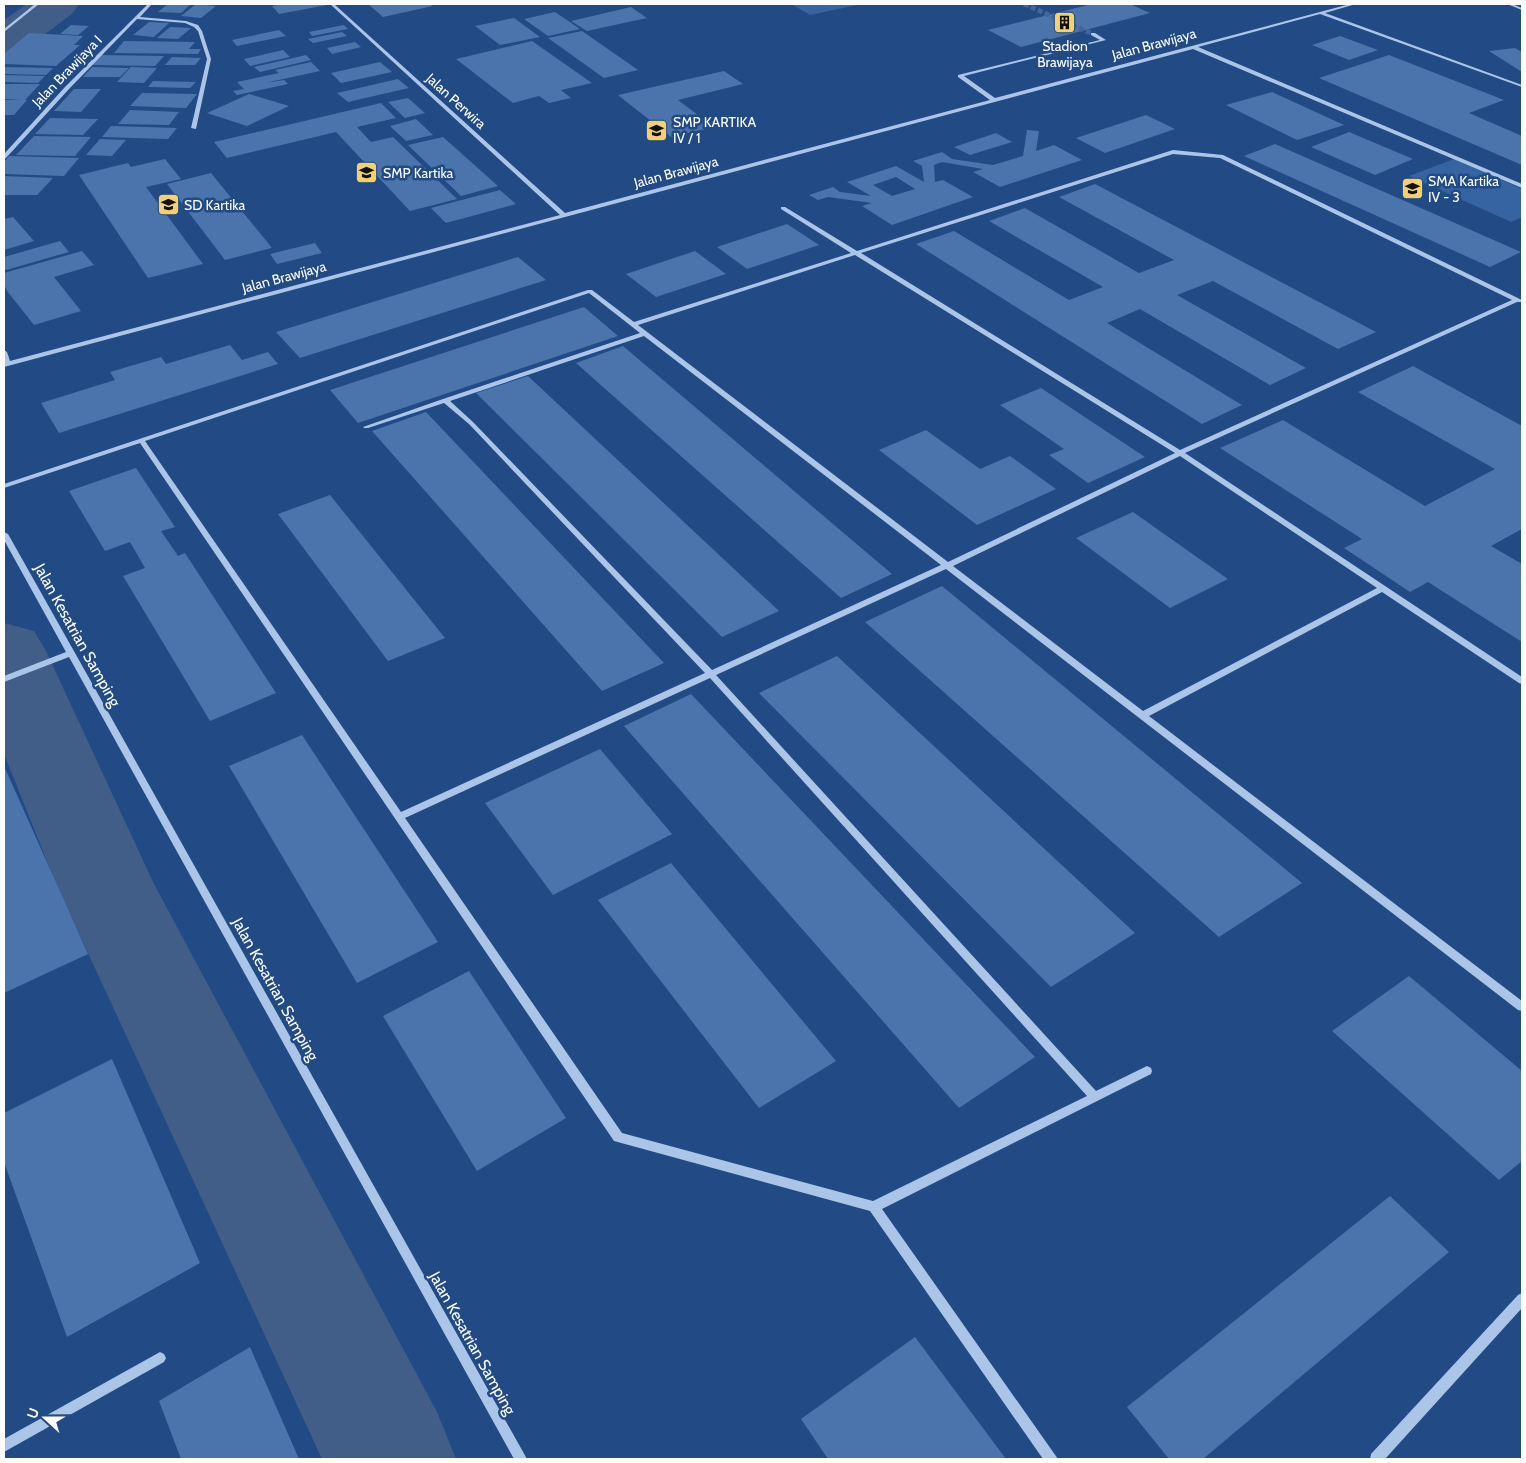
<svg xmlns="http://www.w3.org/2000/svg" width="1526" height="1463" font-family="Cabin,sans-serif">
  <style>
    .green { fill: #3664a2 }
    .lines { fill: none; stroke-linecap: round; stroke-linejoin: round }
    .river { fill: #405e88; fill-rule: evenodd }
    .building { fill: #4b74ad; fill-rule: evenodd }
    .minor-tunnel { stroke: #436597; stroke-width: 5; stroke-dasharray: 5 2.5; stroke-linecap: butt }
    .minor { fill: #abc5e9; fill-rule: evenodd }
    .labels { text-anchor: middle; stroke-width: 5; stroke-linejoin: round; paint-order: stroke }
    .far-street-label { font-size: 14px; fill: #fff; stroke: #224a85 }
    .far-poi-label { font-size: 14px; fill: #fff; stroke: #224a85; text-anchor: start }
    .street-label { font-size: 16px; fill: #fff; stroke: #224a85 }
  </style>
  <rect width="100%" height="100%" fill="#224a85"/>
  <path class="green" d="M791,4H862L810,15Z
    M1454,159L1522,189V217L1511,222L1409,176Z"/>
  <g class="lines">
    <path class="river" d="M27,4H79L72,14L21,52L4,56V20Z
      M4,623L34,631L46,651L154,884L437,1412L456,1459H322L57,886L4,754Z"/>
  </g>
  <path class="building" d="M168,4H191L181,13L158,12Z
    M196,4L216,6L201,18L181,16Z
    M282,4H327V5L279,14L272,6Z
    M368,4H429L433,6L383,17Z
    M1092,4H1130L1150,13L1021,47L988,30Z
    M631,7L647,18L587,31L571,21Z
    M555,12L580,29L548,36L524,19Z
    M514,18L540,37L500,45L475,26Z
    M149,22L169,23L154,37L133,35Z
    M71,25L89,26L78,35L60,34Z
    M344,25L348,29L312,36L309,32Z
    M170,27L191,28L178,39L157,38Z
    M279,30L286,36L237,46L232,40Z
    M582,31L638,70L604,78L548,38Z
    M342,32L347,36L313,43L308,39Z
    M29,33L83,36L74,45H80L56,66L4,64V54Z
    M1340,36L1378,50L1349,60L1312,45Z
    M124,41L195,42L189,49H201L198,54L114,53Z
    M532,41L592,83L561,90L571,98L549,103L539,96L513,103L456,59Z
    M355,42L361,47L332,54L327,48Z
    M1515,48L1522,52V72L1489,51Z
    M283,50L290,57L250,66L244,59Z
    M101,55L164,56L155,66L91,65Z
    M306,55L311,60L260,72L254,67Z
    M1389,55L1504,100L1469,113L1522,136V165L1319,78Z
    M172,57L201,58L195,65H165Z
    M311,62L320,71L265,83L284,80L288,84L237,95L233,91L244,89L237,82L279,73L275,70Z
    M380,62L392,72L341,83L331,73Z
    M4,67L53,68L46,75L4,74Z
    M92,67L129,68L120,77H83Z
    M131,67L157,68L144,83L117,82Z
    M724,71L743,84L678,100L714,127L671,137L618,95Z
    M4,75L45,76L38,83L4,82Z
    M398,79L409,88L348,102L337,93Z
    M153,81L196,82L190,88L148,87Z
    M4,84H40L25,100H27L14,115H4V100L21,99H4Z
    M74,89H101L81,112L54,111Z
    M1272,92L1344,125L1297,140L1226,105Z
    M142,93L197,94L186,108L130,106Z
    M249,94L289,106L247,126L207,113Z
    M408,98L425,113L405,118L388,102Z
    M381,103L396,118L357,127L371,142L393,137L457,199L410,211L336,132L227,158L214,142Z
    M130,110L179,112L169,125L118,124Z
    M1146,115L1175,129L1105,153L1076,138Z
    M50,118L98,119L83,135L35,134Z
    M416,119L433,135L406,141L390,126Z
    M111,126L177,128L168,139L102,137Z
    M1027,130L1039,131L1036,151L1054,145L1082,160L1000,187L973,172L983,169L942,162L934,165L935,182L943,180L973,197L892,225L862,206L872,203L828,197L818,200L809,195L833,187L840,192L871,196L847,182L896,166L924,182L922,166L913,161L942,152L952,159L993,165L1023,156ZM896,177L915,189L892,196L873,185Z
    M1349,132L1413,159L1375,175L1311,147Z
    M996,133L1012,142L970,155L954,147Z
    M34,136L91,137L75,156L16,155Z
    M443,137L498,186L461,196L408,145Z
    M100,139L126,140L112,156L86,155Z
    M1275,144L1521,252L1490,267L1244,156Z
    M9,156L79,158L64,176L4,174V162Z
    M165,159L181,179L146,187L203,264L148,278L79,175L128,163L131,167Z
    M211,173L272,248L225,260L167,184Z
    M4,176L53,178L37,195H4Z
    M1095,184L1376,332L1338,349L1213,281L1177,295L1306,368L1270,385L1140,309L1107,323L1242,405L1202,424L916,244L954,231L1069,300L1103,287L989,221L1025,208L1139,273L1174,260L1059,197Z
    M500,190L516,204L446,223L431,208Z
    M13,217L34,241L4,250V219Z
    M787,224L819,245L747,269L717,247Z
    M60,241L69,252L6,270L4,268V257Z
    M315,243L322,253L277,264L270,254Z
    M82,251L94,265L54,277L81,311L34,325L7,291L4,284V273Z
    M695,251L726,274L656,297L626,274Z
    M518,257L546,280L300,358L276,332Z
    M584,307L618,336L358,423L330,390Z
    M230,345L242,360L268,352L278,364L59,433L41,403L115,380L110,372L161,357L166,364Z
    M623,346L892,574L841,598L576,363Z
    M1413,366L1522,426V529L1491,546L1522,564V642L1428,582L1410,592L1344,548L1362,539L1220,448L1283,420L1425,506L1495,469L1358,392Z
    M528,376L779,611L722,637L476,393Z
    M1041,388L1145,457L1088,483L1049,455L1064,449L1000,405Z
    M426,412L664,663L602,691L372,431Z
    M926,430L980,469L1010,456L1056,489L977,525L879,450Z
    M136,468L175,527L161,531L178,556L185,553L276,693L210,721L123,576L145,568L130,542L105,551L69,491Z
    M330,495L445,638L388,661L278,514Z
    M1133,512L1228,579L1170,608L1076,538Z
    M942,586L1302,883L1219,937L865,622Z
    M837,656L1135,933L1051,987L759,693Z
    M691,694L1035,1057L959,1108L624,726Z
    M302,735L438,942L357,983L229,766Z
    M600,749L672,834L553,895L485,803Z
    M4,766L88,954L4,993Z
    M671,863L836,1061L759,1108L598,900Z
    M469,971L566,1118L477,1171L383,1016Z
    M1409,976L1522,1071V1161L1499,1180L1332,1031Z
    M112,1059L200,1263L67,1337L4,1162V1113Z
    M1390,1196L1449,1252L1203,1459H1169L1127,1407Z
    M915,1337L1006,1459H828L801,1419Z
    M250,1347L299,1459H181L159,1401Z"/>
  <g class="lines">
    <path class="minor-tunnel" d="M1024,4L1093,34"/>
    <path class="minor" d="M35,4H39L4,32V29Z
      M148,4H152L140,17L186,21L198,25L202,31L211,59L196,129L191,128L207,59L198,31L194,27L185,23L137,19L69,89L6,158L4,159V154L65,87Z
      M330,4H334L565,213L990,100L958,77V75L1100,40L1091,35V33H1095L1106,40L964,76L995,98L1350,4H1356L1325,13L1522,85V87L1320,14L1198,47L1522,184V188L1193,49L4,367V350L7,352L10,361L560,215Z
      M1507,4H1512L1522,8V10Z
      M1173,150L1223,155L1522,300V302H1517L1185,453L1522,677V684L1519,683L1382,592L1149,716L1522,1001V1011L1518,1010L946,569L716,675L1096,1091L1147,1066L1151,1068L1152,1071L1151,1074L882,1209L1058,1459H1043L870,1211L614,1141L140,443L4,488V484L588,290H592L634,322L851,253L781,209V207H785L857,251ZM1173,154L1220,158L1512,300L1180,450L861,253ZM855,255L1175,453L948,562L638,325ZM589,293L640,333L443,399L363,427L364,428H368L444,403L469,424L705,673L401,812L145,441ZM644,336L941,565L712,670L473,422L450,401ZM1180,456L1377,588L1143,711L953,566ZM710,678L1087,1096L873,1201L622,1133L405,818Z
      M4,532L8,534L75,653L527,1459H514L69,657L4,682V676L66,652L4,540Z
      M1522,1293V1308L1385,1459H1370L1371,1454L1518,1295Z
      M160,1352L164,1354L166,1358L164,1362L4,1452V1439Z"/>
  </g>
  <defs>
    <symbol id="building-square" viewBox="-11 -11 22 22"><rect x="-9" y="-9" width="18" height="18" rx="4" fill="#f5d16d" stroke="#224a85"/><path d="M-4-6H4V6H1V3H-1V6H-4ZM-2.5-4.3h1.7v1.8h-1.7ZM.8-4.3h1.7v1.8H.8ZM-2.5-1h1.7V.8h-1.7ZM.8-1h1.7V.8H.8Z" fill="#111"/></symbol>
    <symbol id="school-square" viewBox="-11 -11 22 22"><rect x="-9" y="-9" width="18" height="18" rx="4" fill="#f5d16d" stroke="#224a85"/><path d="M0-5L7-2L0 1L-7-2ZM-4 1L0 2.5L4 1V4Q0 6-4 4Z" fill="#111"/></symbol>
  </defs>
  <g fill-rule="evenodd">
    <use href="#building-square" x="1052" y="10" width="25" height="25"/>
    <use href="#school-square" x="644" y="118" width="25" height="25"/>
    <use href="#school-square" x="354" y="160" width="25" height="25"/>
    <use href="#school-square" x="1400" y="176" width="25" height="25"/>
    <use href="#school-square" x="156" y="192" width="25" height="25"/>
  </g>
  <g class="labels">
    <g class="far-street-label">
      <text transform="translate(1154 44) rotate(-15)" y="5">Jalan Brawijaya</text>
      <text transform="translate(67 71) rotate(-46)" y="5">Jalan Brawijaya I</text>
      <text transform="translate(456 101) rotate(42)" y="5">Jalan Perwira</text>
      <text transform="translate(676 172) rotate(-15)" y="5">Jalan Brawijaya</text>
      <text transform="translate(284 277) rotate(-15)" y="5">Jalan Brawijaya</text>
    </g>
    <g class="far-poi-label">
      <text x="1065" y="51" text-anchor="middle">Stadion<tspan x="1065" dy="16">Brawijaya</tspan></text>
      <text x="673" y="127">SMP KARTIKA<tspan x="673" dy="16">IV / 1</tspan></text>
      <text x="383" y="178">SMP Kartika</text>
      <text x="1428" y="186">SMA Kartika<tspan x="1428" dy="16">IV - 3</tspan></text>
      <text x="184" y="210">SD Kartika</text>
    </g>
    <g class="street-label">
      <text transform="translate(78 635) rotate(61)" y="6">Jalan Kesatrian Samping</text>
      <text transform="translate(276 989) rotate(61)" y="6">Jalan Kesatrian Samping</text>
      <text transform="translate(473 1343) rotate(61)" y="6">Jalan Kesatrian Samping</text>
    </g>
  </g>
  <rect width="1526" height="1463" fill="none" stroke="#ffffff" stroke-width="10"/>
  <g transform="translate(45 1418) rotate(291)" stroke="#224a85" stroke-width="4" paint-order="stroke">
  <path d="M0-4L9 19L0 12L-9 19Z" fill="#ffffff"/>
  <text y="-8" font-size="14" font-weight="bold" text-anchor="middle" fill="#ffffff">U</text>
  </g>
</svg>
